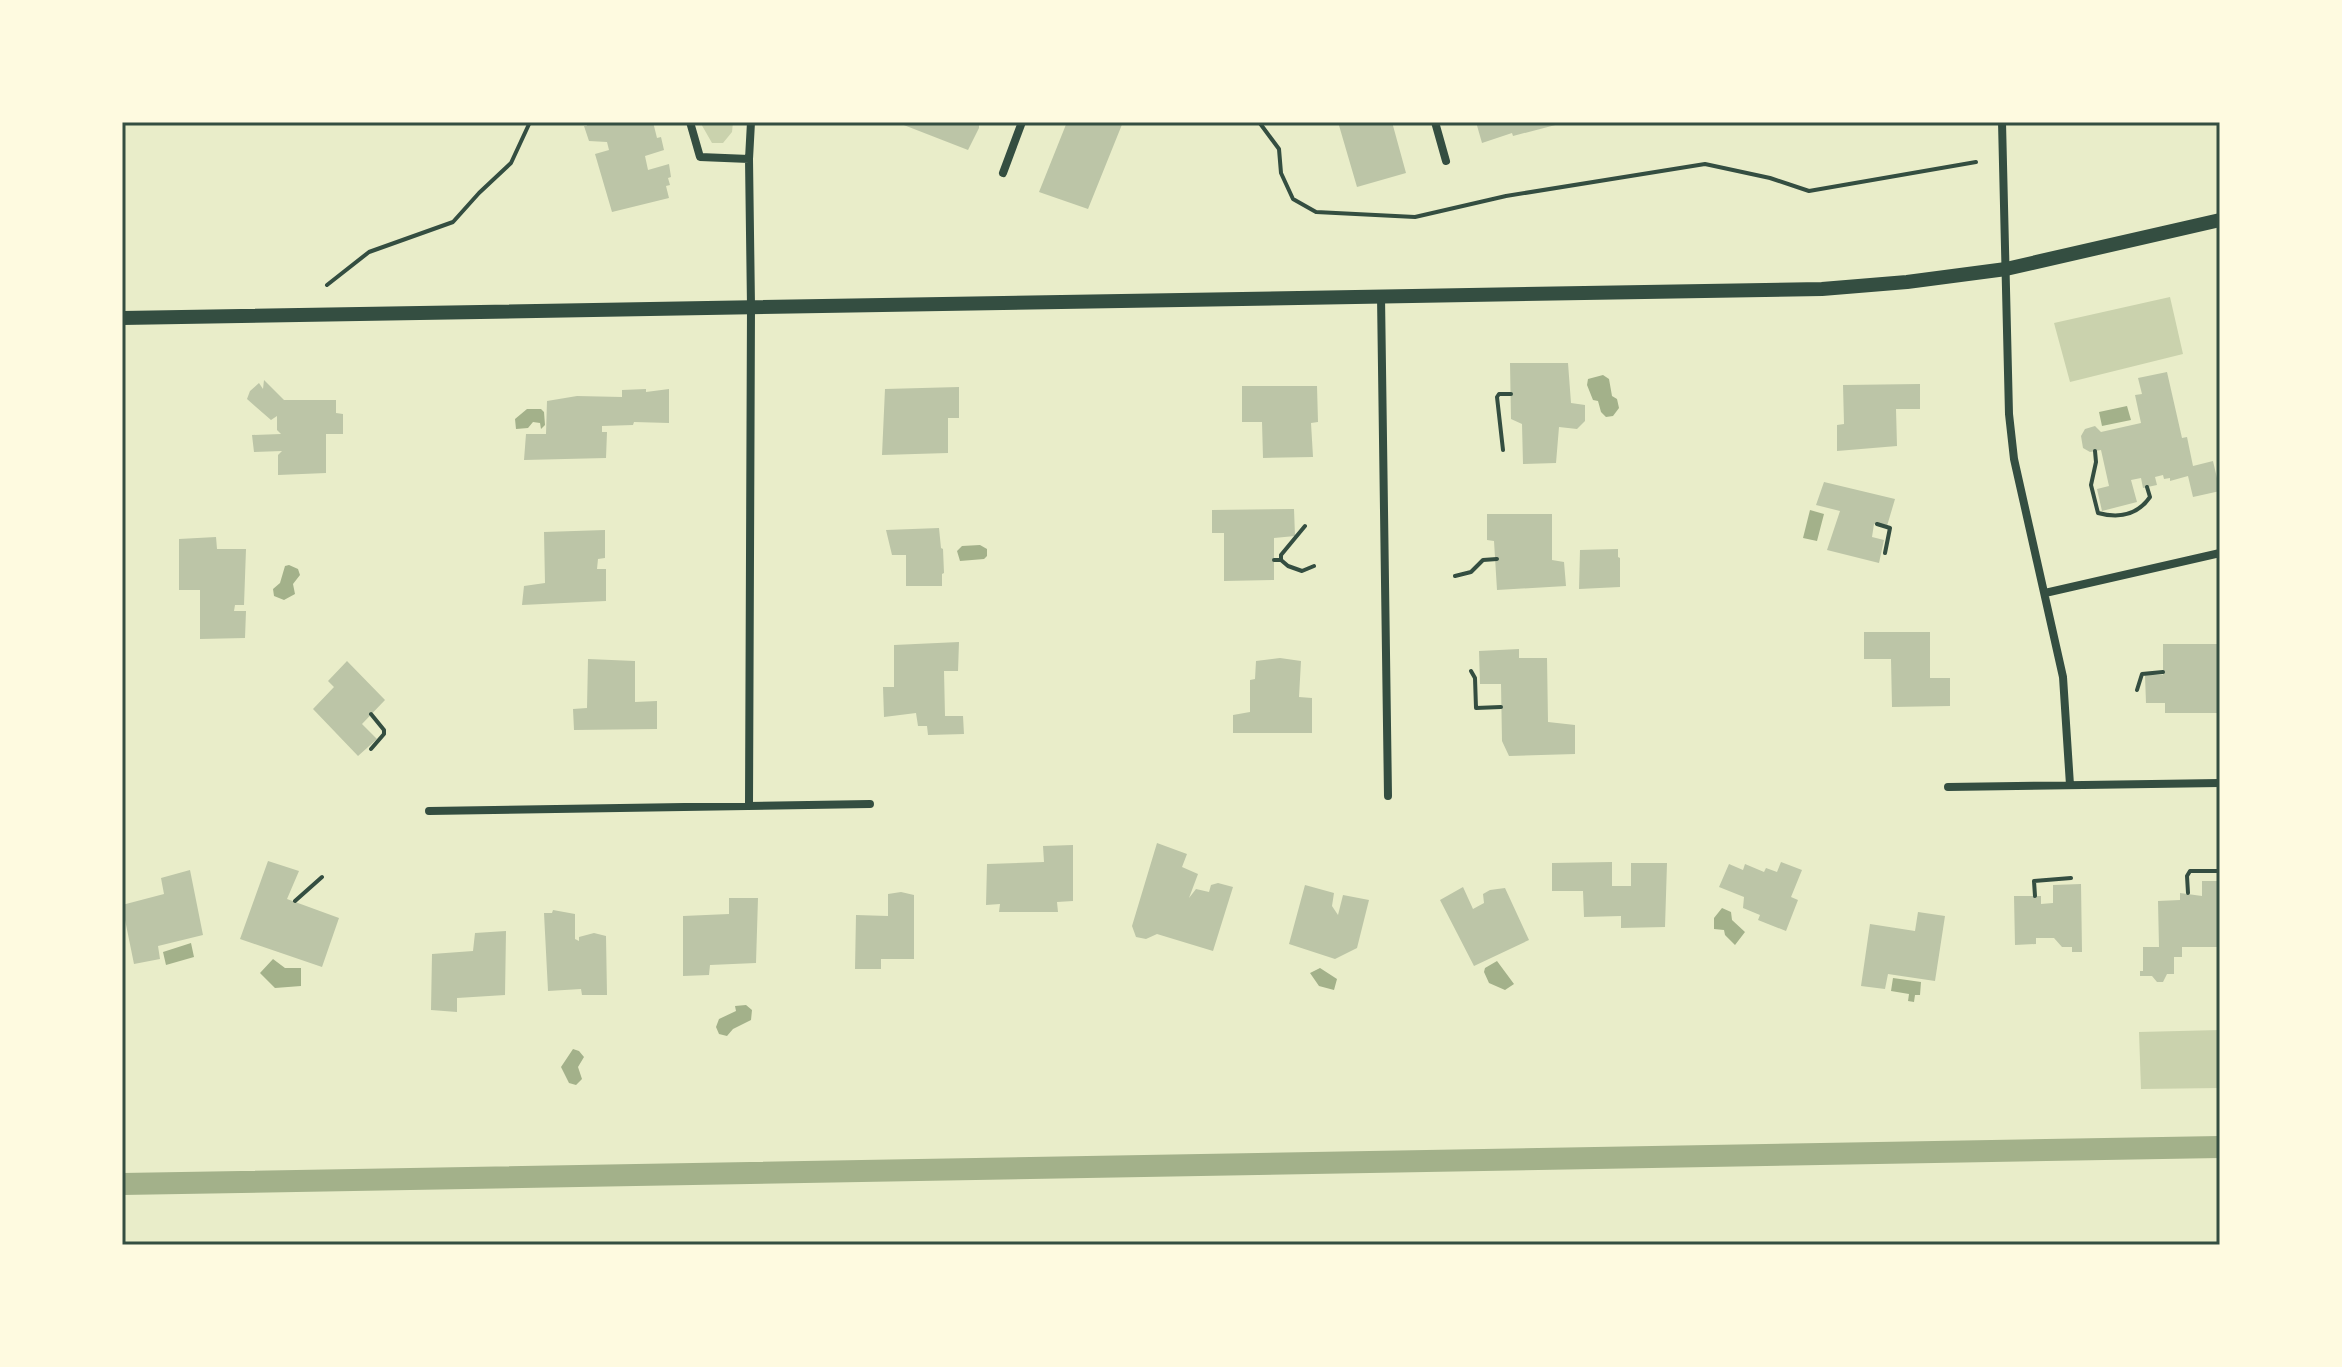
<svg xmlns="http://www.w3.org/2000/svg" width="2342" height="1367" font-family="'Zilla Slab',serif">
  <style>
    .green { fill: #cad2ad }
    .water { fill: #a3b18a }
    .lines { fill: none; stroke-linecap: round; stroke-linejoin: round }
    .canal { stroke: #a3b18a; stroke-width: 22 }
    .building { fill: #bcc5a7 }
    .path { stroke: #344e41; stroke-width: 4 }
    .minor { stroke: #344e41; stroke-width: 8 }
    .tertiary { stroke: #344e41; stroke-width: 14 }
    .neatline { fill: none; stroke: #344e41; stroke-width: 3 }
  </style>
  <rect width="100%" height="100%" fill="#e9edc9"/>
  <path class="green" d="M700,122H733L732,132L723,143H712Z
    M2170,297L2183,354L2070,382L2054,323Z
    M2220,1030V1088L2141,1089L2139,1032Z"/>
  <path class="water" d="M1603,375L1609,379L1612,396L1617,399L1619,408L1613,416L1606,417L1601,412L1598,401L1593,400L1587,385L1588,379Z
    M2127,406L2131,420L2102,426L2099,412Z
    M527,409H541L544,412L545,425L541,429L540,423L533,422L528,428L516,429L515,419Z
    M1810,510L1824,514L1817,541L1803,538Z
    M980,545L987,549V556L984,559L960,561L957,551L962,546Z
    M289,565L298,569L300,575L293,584L295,594L284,600L274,596L273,589L280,583L285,566Z
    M1722,908L1731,912L1732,920L1745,932L1735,945L1725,935L1724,930L1714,929V918Z
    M191,943L194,957L166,965L163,952Z
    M273,959L285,968H301V986L275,988L260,973Z
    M1497,961L1514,984L1505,990L1489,983L1484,972L1485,968Z
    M1320,968L1337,979L1334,990L1319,986L1310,973Z
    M1893,978L1921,982L1920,995H1915L1914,1002L1908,1001L1909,994L1891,991Z
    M746,1005L752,1010L751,1020L733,1029L727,1036L719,1034L716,1027L719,1019L736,1011L735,1006Z
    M573,1049L579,1051L584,1057L578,1067L582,1079L576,1085L569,1083L561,1067Z"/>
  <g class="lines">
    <path class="canal" d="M122,1184L2220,1147"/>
  </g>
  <path class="building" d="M586,122H653L657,138L661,137L664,150L645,156L648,170L669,164L671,177L668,178L670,185L666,186L669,198L612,212L595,154L609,150L607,142L589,141L584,126H587Z
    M896,122H979V128L968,150Z
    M1067,122H1123L1088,209L1039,192Z
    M1338,122H1392L1406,173L1357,187Z
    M1476,122H1563V123L1513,136L1512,133L1482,143Z
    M1510,363H1568L1571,403L1585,405V421L1577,429L1559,427L1556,463L1523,464L1522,424L1511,419Z
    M2167,372L2182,438L2187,437L2193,466L2213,461L2220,491L2193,497L2188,476L2170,481V478L2164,479L2163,475L2155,477L2157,485L2143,488L2141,478L2131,480L2137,502L2102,511L2097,489L2109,486L2101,450L2090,452L2083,448L2081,436L2085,429L2095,426L2101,432L2141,423L2135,395L2142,394L2138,378Z
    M264,380L284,400H336V413L343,414V434H326V473L278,475V455L282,451L254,452L252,435L281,434L277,430V416L271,420L247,399L250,391L259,383L263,389Z
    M1920,384V409H1896L1897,446L1837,451V425L1844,424L1843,385Z
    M1242,386H1317L1318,422L1311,423L1313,457L1263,458L1262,422H1242Z
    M959,387V418H948V453L882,455L885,389Z
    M646,389V392L669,389V423L634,422L633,425L602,426V432H607L606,458L524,460L526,434H546L547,401L577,396L622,397V390Z
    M1824,482L1895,499L1887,526L1874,524L1872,537L1884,540L1879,563L1827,550L1840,511L1816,505Z
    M1294,509L1295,536L1274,538V580L1224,581V533H1212V510Z
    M1487,514H1552V560L1564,562L1566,586L1497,590L1494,541L1487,540Z
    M939,528L941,548L943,549L944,573L942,574V586H906V555H892L886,530Z
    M605,530V558L598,559L597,569H606V601L522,605L524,586L545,583L544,532Z
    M216,537L217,549H246L244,605H235L234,611H246L245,638L200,639V590H179V539Z
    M1618,549V557L1620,558V587L1579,589L1580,550Z
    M1864,632H1930V678H1950V706L1892,707L1891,659H1864Z
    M959,642L958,671H944L945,716H963L964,734L928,735L927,726H918L916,713L884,717L883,687H894V645Z
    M2163,644H2220V713H2165V703H2146L2145,675H2163Z
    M1519,649V658H1547L1548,722L1575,725V754L1509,756L1502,741L1501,684H1480L1479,651Z
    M1280,658L1301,661L1299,697L1312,698V733H1233V715L1250,712V680L1255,679L1256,661Z
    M588,659L635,661V702L657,701V729L574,730L573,709L587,708Z
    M347,661L385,700L362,724L377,739L358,756L313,709L334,687L328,681Z
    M1157,843L1187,854L1182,867L1198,874L1189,898L1196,889L1209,892L1211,885L1218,883L1233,887L1213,951L1157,934L1146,939L1136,937L1132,926Z
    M1073,845V901L1057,902L1058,912H999L1000,904L986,905L987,864L1044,862L1043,846Z
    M268,861L299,871L287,899L339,918L322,967L240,939Z
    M1612,862V886H1631V863H1667L1665,927L1621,928V916L1584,917L1583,891H1552V863Z
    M1781,862L1802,870L1791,897L1798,900L1786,931L1758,920L1760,915L1743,908L1744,897L1719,887L1729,864L1743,870L1745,864L1764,872L1766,868L1777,872Z
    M190,870L203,935L158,946L160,959L134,964L122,905L164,894L161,878Z
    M2202,881H2220V947H2182V957H2174V974H2167L2163,982H2157L2152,976H2140V971H2143V947H2159L2158,901L2180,900V893L2202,896Z
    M2081,884L2082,952H2072V947H2062L2054,938H2036V944L2015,945L2014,896H2041V904L2053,903V885Z
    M1305,885L1334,893L1332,906L1338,915L1343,895L1369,900L1357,948L1335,959L1289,944Z
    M1463,887L1473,909L1484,903L1483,894L1490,890L1505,888L1529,940L1474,966L1440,900Z
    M901,892L914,895V959H881V969H855L856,915L888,916V894Z
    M729,898H758L756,963L710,965L709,975L683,976V916L729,914Z
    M553,910L575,914V939L579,941V937L594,933L606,936L607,995H582L581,989L548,991L544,913H552Z
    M1918,912L1945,916L1935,981L1888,974L1885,989L1861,986L1870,924L1915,931Z
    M506,931L505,995L457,998V1012L431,1010L432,954L473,951L475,933Z"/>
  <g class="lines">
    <path class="path" d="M1259,122L1279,149L1281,173L1293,199L1316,212L1415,217L1506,196L1705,164L1770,178L1809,191L1976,162
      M327,285L369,252L453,222L479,193L511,163L530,122
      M1503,450L1497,397L1499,394H1511
      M2095,451L2096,462L2091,485L2098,513C2117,518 2137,516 2150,497L2147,487
      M1877,524L1890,528L1885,553
      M1274,560H1281L1288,566L1302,571L1314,566
      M1281,560V555L1305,526
      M1455,576L1471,572L1483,560L1497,559
      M1471,671L1475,678L1476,708L1501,707
      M2137,690L2142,674L2163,672
      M371,714L384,730V734L371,749
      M2188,893L2187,876L2190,871H2220
      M2035,896L2034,881L2071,878
      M295,901L322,877"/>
    <path class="minor" d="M690,122L700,157L749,159
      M1435,122L1446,161
      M2002,122L2009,414L2014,459L2063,677L2070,785
      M1003,173L1022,122
      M1381,296L1388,796
      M2045,593L2220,553
      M1948,787L2220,783
      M749,806L751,306L749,159L751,122
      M429,811L870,804"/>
    <path class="tertiary" d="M122,318L1822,289L1907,282L2006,269L2220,220"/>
  </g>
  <rect width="2342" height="1367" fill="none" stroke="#fefae0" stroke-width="248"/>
  <rect x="124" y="124" width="2094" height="1119" class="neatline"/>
</svg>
